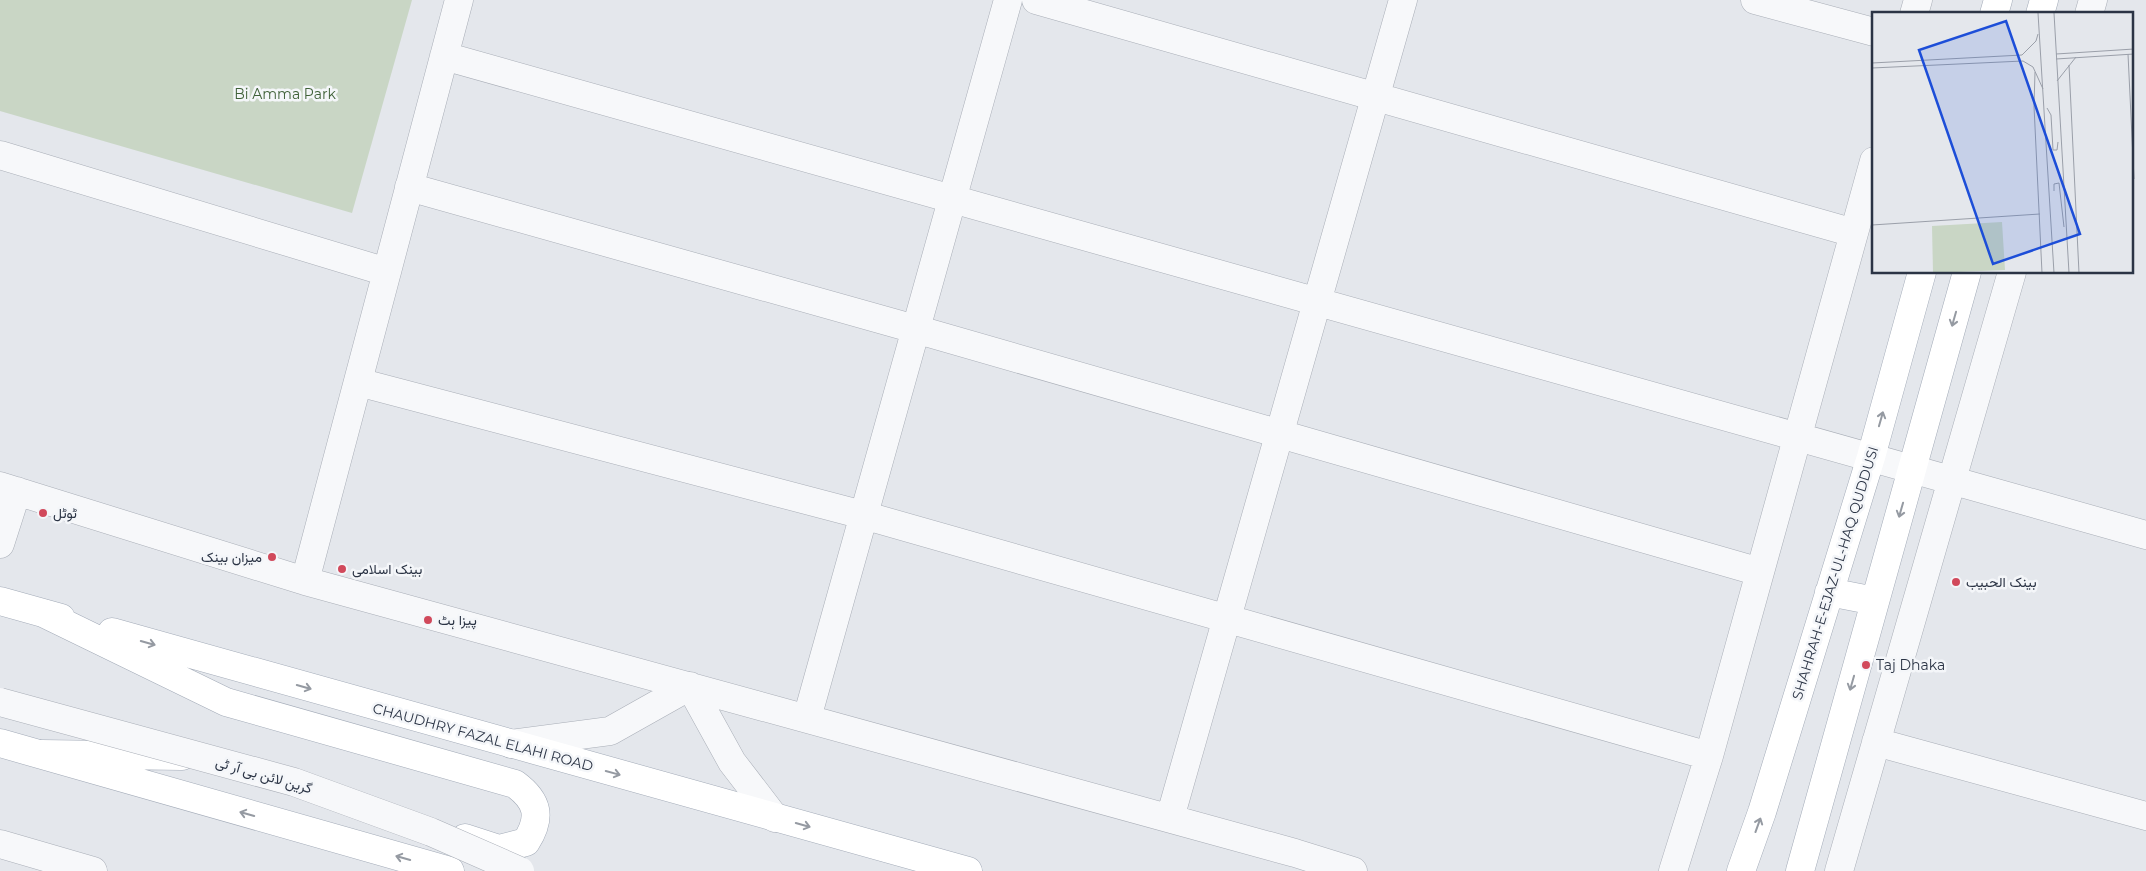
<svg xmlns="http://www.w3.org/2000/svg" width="2146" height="871" font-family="Montserrat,Vazirmatn,sans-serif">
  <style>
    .green { fill: #c9d6c5 }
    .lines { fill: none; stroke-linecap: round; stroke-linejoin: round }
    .minor-casing { stroke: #a9aeb7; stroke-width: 29 }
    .major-casing { stroke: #a3abb8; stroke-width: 29 }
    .minor { stroke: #f7f8fa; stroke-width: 28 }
    .major { stroke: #fff; stroke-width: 28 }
    .minor-bridge-casing { stroke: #a9aeb7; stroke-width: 29; stroke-linecap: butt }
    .minor-bridge { stroke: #f7f8fa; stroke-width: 28 }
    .oneway { stroke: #959aa2 }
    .poi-dot { fill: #d1495b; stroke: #f4f6f9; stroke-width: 2 }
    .labels { text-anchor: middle; stroke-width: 5; stroke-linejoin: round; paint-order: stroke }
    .park-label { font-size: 14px; fill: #3f6138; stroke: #f4f6f9 }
    .poi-label { font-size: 14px; fill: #2b3445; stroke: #f4f6f9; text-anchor: start }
    .street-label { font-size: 14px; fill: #2b3445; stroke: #f4f6f9 }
    .inset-road { fill: none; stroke: #9a9fa9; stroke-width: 1 }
    .view { fill: #1d4ed8; fill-opacity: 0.15; stroke: #1d4ed8; stroke-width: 2.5 }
    .inset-edge { fill: none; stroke: #2b3445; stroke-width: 2.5 }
  </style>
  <rect width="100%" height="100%" fill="#e4e7ec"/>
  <path class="green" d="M0,0H412L352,213L0,111Z"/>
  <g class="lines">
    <defs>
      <path id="minor" d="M1036,0L1854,233
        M1755,0L1874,32
        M1914,14L1918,0
        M2089,14L2093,0
        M444,56L2146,535
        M0,155L387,272
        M409,187L915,329L1760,572
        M358,382L863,515L1709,756
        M0,486L305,581L1295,853L1353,871
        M0,544L17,491
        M305,581L459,0
        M807,718L1008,0
        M1876,742L2146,816
        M511,744L610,731L690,686L732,762L775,818
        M1170,818L1403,0
        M0,844L93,871
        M1673,871L1709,756L1874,161
        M1839,871L2012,272"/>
      <path id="major" d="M1994,14L1998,0
        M2040,14L2044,0
        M1829,592L1875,601
        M0,601L61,618
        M43,613L226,702L515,784C538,801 542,817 526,842L499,849L465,838
        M112,632L968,871
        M0,743L450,871
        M41,754L182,756
        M1741,871L1762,812L1871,457L1922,272
        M1800,871L1967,272"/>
    </defs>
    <use href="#minor" class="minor-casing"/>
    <use href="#major" class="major-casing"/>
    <use href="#minor" class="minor"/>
    <use href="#major" class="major"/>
    <defs>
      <path id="minor-bridge" d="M0,702L294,782L431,832L520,871"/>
    </defs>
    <use href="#minor-bridge" class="minor-bridge-casing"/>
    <use href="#minor-bridge" class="minor-bridge"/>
  </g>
  <defs><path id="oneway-shaft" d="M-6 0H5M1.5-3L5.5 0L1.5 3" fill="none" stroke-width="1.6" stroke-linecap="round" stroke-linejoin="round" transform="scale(1.25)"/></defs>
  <g class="oneway">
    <use href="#oneway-shaft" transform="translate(1954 319) rotate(106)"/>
    <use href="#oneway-shaft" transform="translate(1881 419) rotate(-74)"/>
    <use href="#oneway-shaft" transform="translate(1901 510) rotate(106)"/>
    <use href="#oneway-shaft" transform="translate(148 643) rotate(16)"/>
    <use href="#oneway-shaft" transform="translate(1852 683) rotate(106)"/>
    <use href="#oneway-shaft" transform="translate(304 687) rotate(16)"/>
    <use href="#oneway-shaft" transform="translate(613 773) rotate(15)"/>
    <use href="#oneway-shaft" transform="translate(247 814) rotate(-164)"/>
    <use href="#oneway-shaft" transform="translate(803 825) rotate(16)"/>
    <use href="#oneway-shaft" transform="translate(1758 825) rotate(-70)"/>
    <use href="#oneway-shaft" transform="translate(403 858) rotate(-164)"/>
  </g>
  <g class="poi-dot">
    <circle cx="43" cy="513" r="5"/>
    <circle cx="272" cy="557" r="5"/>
    <circle cx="342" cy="569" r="5"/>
    <circle cx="1956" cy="582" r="5"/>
    <circle cx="428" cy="620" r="5"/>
    <circle cx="1866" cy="665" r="5"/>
  </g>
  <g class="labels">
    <g class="park-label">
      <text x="285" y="99">Bi Amma Park</text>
    </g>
    <g class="poi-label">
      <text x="53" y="518">ٹوٹل</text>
      <text x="262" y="562" text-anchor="end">میزان بینک</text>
      <text x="352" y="574">بینک اسلامی</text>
      <text x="1966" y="587">بينک الحبيب</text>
      <text x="438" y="625">پیزا ہٹ</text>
      <text x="1876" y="670">Taj Dhaka</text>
    </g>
    <g class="street-label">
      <text transform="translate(1835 573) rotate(-73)" y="5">SHAHRAH-E-EJAZ-UL-HAQ QUDDUSI</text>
      <text transform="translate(483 737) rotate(15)" y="5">CHAUDHRY FAZAL ELAHI ROAD</text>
      <text transform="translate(264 775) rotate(16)" y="5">گرین لائن بی آر ٹی</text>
    </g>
  </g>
  <g transform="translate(1872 12)">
    <rect width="261" height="261" fill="#e4e7ec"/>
    <path d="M130,210L133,258L61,261L60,214Z" fill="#c9d6c5"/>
    <path class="inset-road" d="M166,1L182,261M182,1L197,261M184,42L262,37M256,42L262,167M184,47L262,42M0,51L150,43L164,29L166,22M197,53L207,261M0,56L151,49L161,55L171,77M163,60L162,94L170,261M185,69L204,45M175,96L179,103L181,138H185L186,130M182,179V172L187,171L192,215M0,213L168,202"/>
    <path class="view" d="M134,9L208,222L121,252L47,38Z"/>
    <rect width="261" height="261" class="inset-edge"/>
  </g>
</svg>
